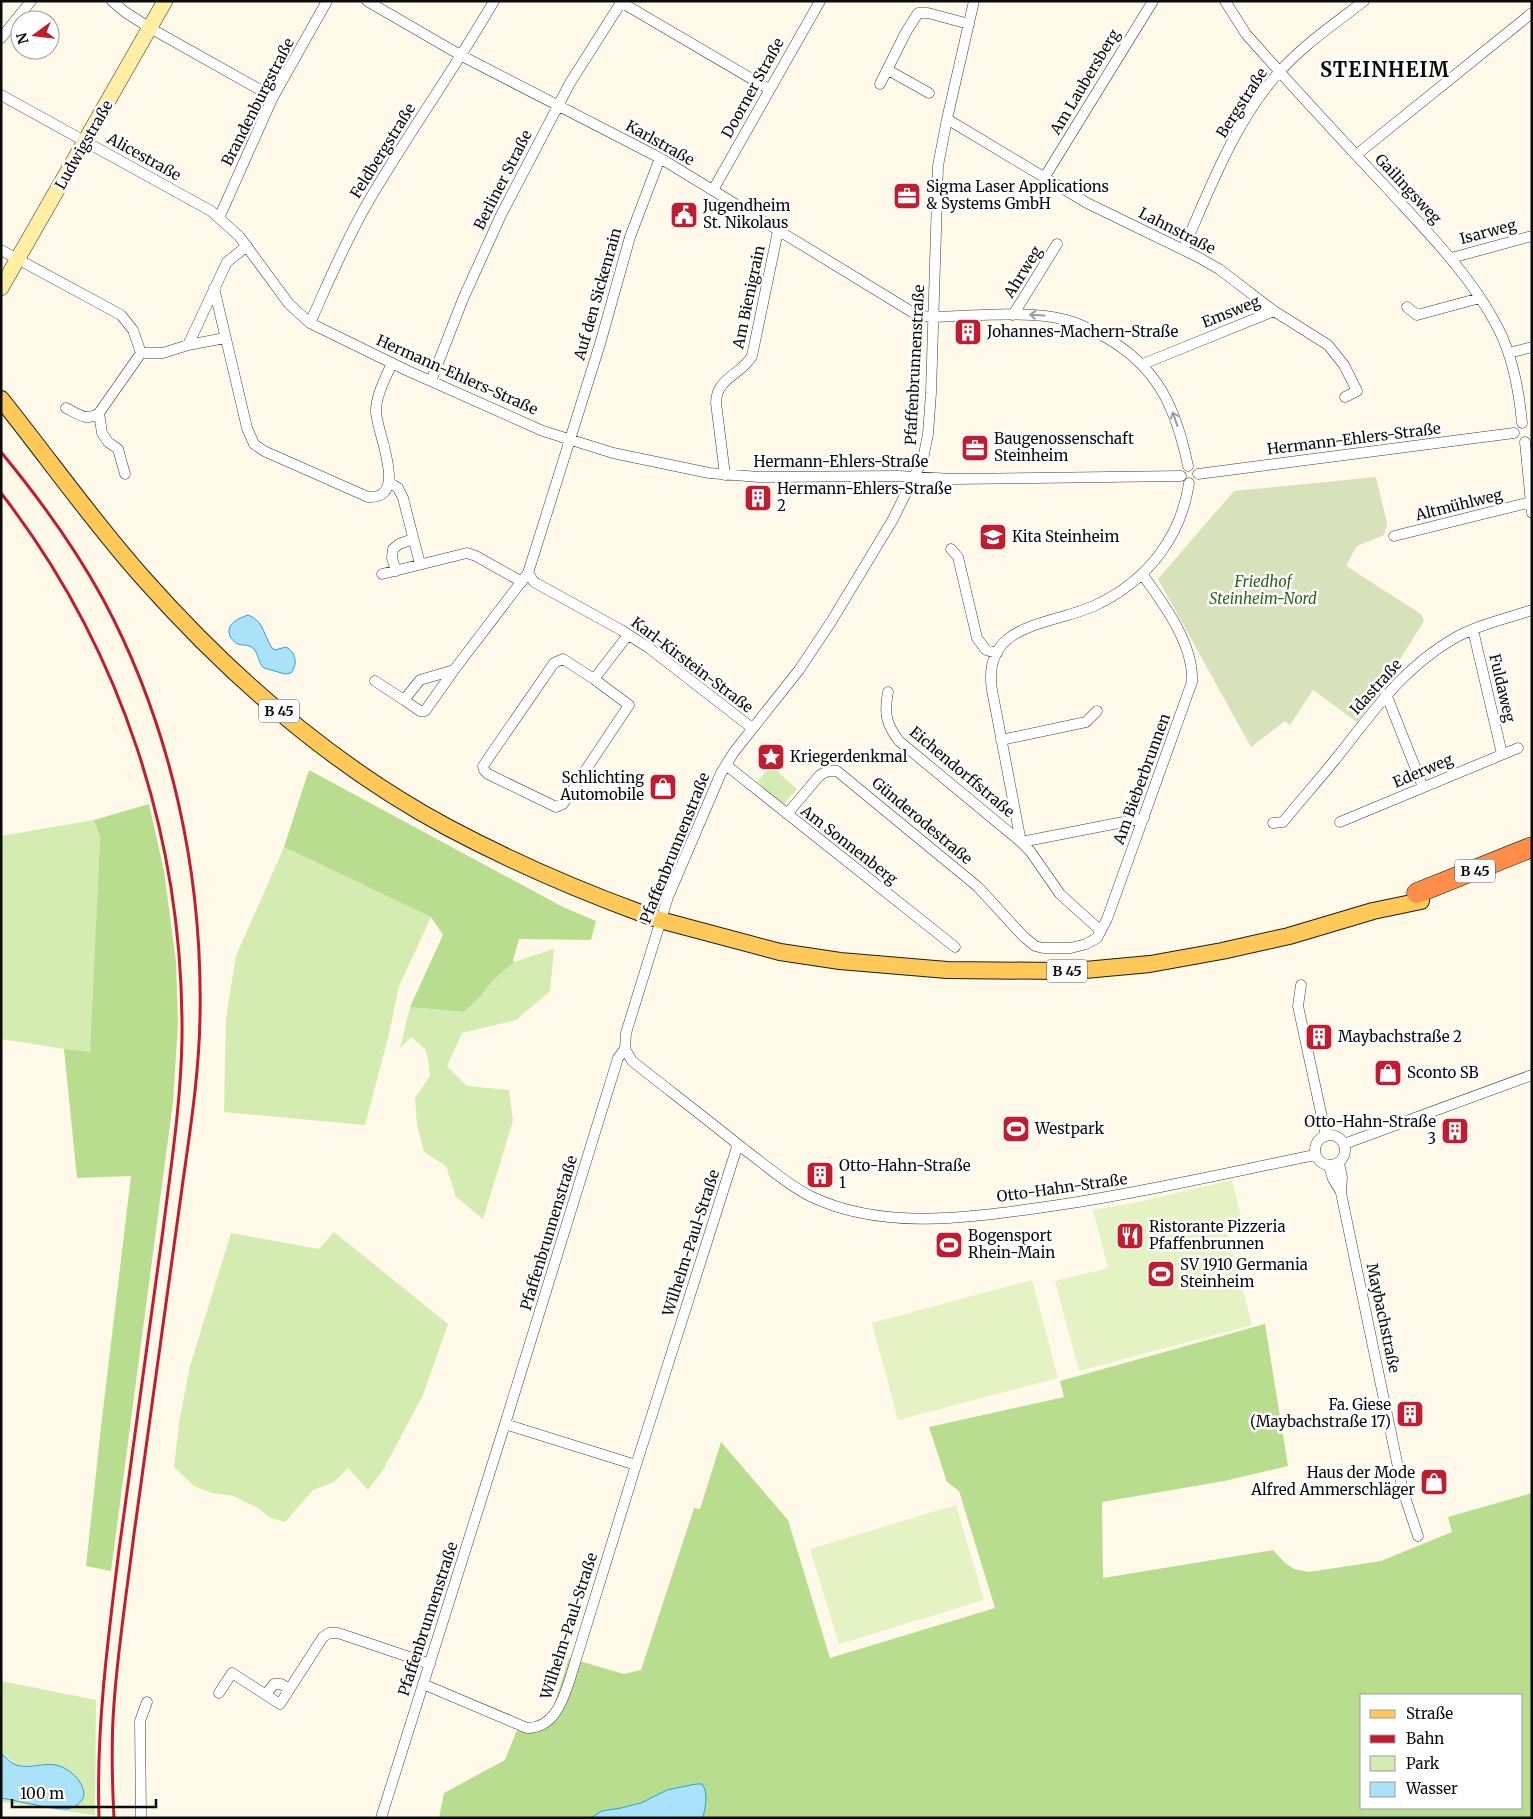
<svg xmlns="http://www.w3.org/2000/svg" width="1533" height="1819" font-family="Merriweather,serif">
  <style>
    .green { fill: #d4ebb1 }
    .forest { fill: #b8dd8f; fill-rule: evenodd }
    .cemetery { fill: #d7e1ba }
    .pitch { fill: #e5f2c3 }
    .water { fill: #aae2fa; stroke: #2d9fd5 }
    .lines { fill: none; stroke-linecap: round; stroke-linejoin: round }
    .street-casing { stroke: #3e3e3e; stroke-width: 11 }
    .secondary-casing { stroke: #2d2d2d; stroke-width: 16 }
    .primary-casing { stroke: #1c1c1c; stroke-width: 18 }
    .highway-casing { stroke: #1c1c1c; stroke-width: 21 }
    .street { stroke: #fff; stroke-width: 10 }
    .secondary { stroke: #ffeea4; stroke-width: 15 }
    .primary { stroke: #ffc959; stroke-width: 16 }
    .highway { stroke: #fd8d49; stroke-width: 20 }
    .rail { stroke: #c21c31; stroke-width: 3 }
    .oneway { stroke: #9d9d9d }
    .labels { text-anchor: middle; stroke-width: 5; stroke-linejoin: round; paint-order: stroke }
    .shield { fill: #fff; stroke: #545454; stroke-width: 1 }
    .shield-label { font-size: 14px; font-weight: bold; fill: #0b0b0b }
    .street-label { font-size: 15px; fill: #0b0b0b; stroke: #fff }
    .poi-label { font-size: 15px; fill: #0b0b0b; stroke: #fff; text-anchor: start }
    .park-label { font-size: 15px; font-style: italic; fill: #2f6519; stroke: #fff }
    .district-label { font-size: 20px; font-weight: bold; letter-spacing: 1px; fill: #0b0b0b; stroke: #fff }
  </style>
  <rect width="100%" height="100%" fill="#fff9e9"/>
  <path class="green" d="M771,766L797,789L783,805L757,782Z
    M94,820L100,837L90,1053L1,1039V836Z
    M284,847L431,917L399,986L389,1034L365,1125L224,1112L226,1018L236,956Z
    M554,949L550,991L516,1020L462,1033L447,1066L467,1086L509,1090L513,1121L483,1219L456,1197L446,1166L424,1152L417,1125L415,1098L430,1076L428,1058L425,1049L411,1037L400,1048L410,1007L464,1012L481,996L493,980L514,962Z
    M334,1232L448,1324L423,1395L383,1470L368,1490L348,1468L334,1482L313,1490L285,1522L270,1518L258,1508L233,1496L212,1493L194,1486L174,1467L179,1423L190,1366L231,1233L319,1249Z
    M1,1681L96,1700L95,1815L1,1802V1798L63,1808L73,1807L82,1801L80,1783L69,1772L46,1764L24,1766L16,1765L7,1756L1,1754Z"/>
  <path class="forest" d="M309,770L563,907L596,921L591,940L519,939L513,960L514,962L493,980L481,996L464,1012L410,1007L443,935L431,917L284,847Z
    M149,804L164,871L176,962L178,1024L173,1102L111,1571L86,1566L101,1427L131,1176L77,1178L64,1049L90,1052L100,837L94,820Z
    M1265,1324L1288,1466L1224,1481L1102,1502L1103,1578L1273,1550L1285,1563L1294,1569L1309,1572L1381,1561L1452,1532L1448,1517L1532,1493V1818H703L706,1795L696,1784L667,1790L641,1803L621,1808L602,1811L590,1818H439L444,1793L505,1760L517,1730C529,1734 537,1729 548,1724L569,1658L624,1674L641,1670L694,1508L700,1509L721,1442L788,1520L830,1658L995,1608L959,1491L947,1482L929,1427L1064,1397L1060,1381ZM1362,1695H1522V1808H1362Z"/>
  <path class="cemetery" d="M1376,477L1387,523L1384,535L1357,546L1346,566L1421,614L1424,621L1379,693L1357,722L1313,690L1290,725L1285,721L1251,747L1158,579L1234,491Z"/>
  <path class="pitch" d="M1232,1180L1243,1226L1227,1230L1252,1325L1079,1371L1055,1281L1108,1268L1093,1210L1139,1202Z
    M1032,1280L1058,1378L898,1420L872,1323Z
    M956,1505L984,1600L839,1644L810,1549Z"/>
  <path class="water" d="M248,615C264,621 264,636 272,648L275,650L286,647C296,652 298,664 291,673L285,674L264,668C258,663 259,654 253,648C248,644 244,646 238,644C235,643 231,639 230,636C225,624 239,618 248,615Z
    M1,1754C7,1757 10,1763 16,1765C31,1770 47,1760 62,1767C71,1771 80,1779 83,1789C87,1800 76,1808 66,1809C49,1809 19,1801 1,1798Z
    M696,1784H702C709,1793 705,1807 703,1818H590L602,1811L621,1808L641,1803L667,1790Z"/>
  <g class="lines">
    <defs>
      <path id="street" d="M112,1L125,12L150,28L273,97
        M367,1L462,56L660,158L912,312L922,316L934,317C970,316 1009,312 1045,316C1066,318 1086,326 1105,337C1158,367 1176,408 1188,466
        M619,1L769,89
        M1225,1L1246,34C1292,86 1339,137 1387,188C1426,231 1471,275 1498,328C1513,357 1519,390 1522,423
        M1,38L31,1
        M888,70L929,93
        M880,84L906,32L918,13H928L969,24
        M1,95L211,211L239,236L289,304L310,323L406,370L543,431L613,453L709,473L759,477L898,476L953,479L1181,476
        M947,119L1087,203L1196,256L1219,269L1274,311L1328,345L1344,365L1357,391L1345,397
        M1356,155L1532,13
        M660,158L630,237L600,344L528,573L534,582L621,630L649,648L752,728
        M1044,178L1153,1
        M713,190L820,1
        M219,218L273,97L327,1
        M1,250L121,315L133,330L141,353
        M1183,250C1208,193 1233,126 1274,78C1299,48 1333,25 1364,1
        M1451,258L1532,236
        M214,288L247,428L254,444L264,451L368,497C410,500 376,432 376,411C376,395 386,377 392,363
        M1407,307L1417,315L1480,298
        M1013,315L1057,244
        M310,323C328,283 345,242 367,204C407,135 454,70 494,1
        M188,345L227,262L247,246
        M1509,353L1532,347
        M1143,364L1274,311
        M431,381L463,299L501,215L570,83L622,1
        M66,408C78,414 87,422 99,413L141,353H163L188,345L225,338
        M99,413L102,433L108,442L118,449L125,474
        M1525,442L1532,513
        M1198,474L1514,433
        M725,475L716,403C716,378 741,375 752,356L778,231
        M390,483L398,488L403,498L420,564
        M1394,536L1531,502
        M951,549L958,557L977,638L986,650L997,653
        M396,571L392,558L393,549L399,544L413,539
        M382,574L467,553L476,556L522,582
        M1473,630L1502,754
        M454,670L425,711H420L404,700L420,680L454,670L528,573
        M594,679L563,659L554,663L483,766L484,770L488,774L556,807L563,804L629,705L594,679L628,635
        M375,681L404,700
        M888,692C884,713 886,724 899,741L1021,842L1030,851L1060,894L1101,931
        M1386,694L1423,787
        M1001,740L1086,722L1097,711
        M726,765L955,947
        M787,814L820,775L828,771H837L978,887L1023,936L1035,946L1043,948H1071L1086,944L1097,938L1107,919L1192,682C1194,644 1163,603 1142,574
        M1340,822L1518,748
        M1273,823L1283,822C1300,801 1318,781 1334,761C1372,714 1400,670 1453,639C1477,625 1505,619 1532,610
        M1021,842L992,690C981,619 1057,626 1100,603C1148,579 1181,537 1189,483
        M1021,842L1144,818
        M1301,985L1298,1006L1326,1136
        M625,1049L632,1061C670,1091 708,1120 745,1150C766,1165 786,1184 810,1196C884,1232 974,1217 1052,1206C1140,1193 1227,1173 1315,1155
        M1315 1150a15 15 0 1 1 30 0a15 15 0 1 1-30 0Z
        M1344,1144L1532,1075
        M1339,1163L1342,1177L1341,1193L1403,1491L1418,1536
        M1329,1166L1333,1179L1341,1192
        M505,1424L636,1465
        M423,1684L527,1728C553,1728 562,1703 569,1682L636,1465L738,1144
        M219,1693L232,1673L280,1704L323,1637L329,1633H338L430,1664
        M266,1694L274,1684H281L289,1689
        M141,1818L140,1721L147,1702
        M381,1818L505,1424L618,1058L625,1049L626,1033L668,897L721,773L734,752L799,670L831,622L892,521L923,459L928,434L931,393L938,166L947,119L974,1"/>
      <path id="secondary" d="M1,288L165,1"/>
      <path id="primary" d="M1,399C49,459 93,522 144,579C231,677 332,765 447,827C509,860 573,888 638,912L660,920L780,952L840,961L947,970L1060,971L1085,970L1150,964L1222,951L1289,936L1373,911L1421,901"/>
      <path id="highway" d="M1417,893L1532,847"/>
    </defs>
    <use href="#street" class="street-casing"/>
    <use href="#secondary" class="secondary-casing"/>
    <use href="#primary" class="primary-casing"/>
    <use href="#highway" class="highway-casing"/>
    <use href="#street" class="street"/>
    <use href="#secondary" class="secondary"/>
    <use href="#primary" class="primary"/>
    <use href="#highway" class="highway"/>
    <path class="rail" d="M1,452C39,498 74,546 103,599C171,726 203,873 200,1018C199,1075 190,1131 182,1188C167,1303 149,1418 134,1534C127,1590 118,1647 114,1704C111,1741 112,1780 114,1818
      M1,493C122,649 184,841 182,1038C181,1102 171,1166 163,1230C149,1337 133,1443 119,1550C108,1639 96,1728 99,1818"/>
  </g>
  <defs><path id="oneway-shaft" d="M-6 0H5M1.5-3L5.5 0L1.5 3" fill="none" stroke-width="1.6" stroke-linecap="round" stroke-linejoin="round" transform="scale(1.25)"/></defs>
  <g class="oneway">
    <use href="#oneway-shaft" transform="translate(1037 315) rotate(-177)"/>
    <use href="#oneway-shaft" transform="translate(1175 419) rotate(-109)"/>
  </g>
  <defs>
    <symbol id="office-square" viewBox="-11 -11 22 22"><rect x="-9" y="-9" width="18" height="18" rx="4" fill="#c21c31" stroke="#fff"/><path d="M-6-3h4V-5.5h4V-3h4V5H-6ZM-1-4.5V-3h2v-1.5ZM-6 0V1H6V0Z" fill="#fff"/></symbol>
    <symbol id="civic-square" viewBox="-11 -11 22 22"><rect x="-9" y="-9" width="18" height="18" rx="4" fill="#c21c31" stroke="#fff"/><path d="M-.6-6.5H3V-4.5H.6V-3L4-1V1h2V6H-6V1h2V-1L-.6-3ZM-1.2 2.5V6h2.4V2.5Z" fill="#fff"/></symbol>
    <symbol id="building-square" viewBox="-11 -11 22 22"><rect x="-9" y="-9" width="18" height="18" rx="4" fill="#c21c31" stroke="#fff"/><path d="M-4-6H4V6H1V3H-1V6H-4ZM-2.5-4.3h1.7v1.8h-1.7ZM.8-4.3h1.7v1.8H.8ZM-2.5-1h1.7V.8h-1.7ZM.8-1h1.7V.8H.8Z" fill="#fff"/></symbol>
    <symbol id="school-square" viewBox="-11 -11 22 22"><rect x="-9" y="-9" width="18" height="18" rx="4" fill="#c21c31" stroke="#fff"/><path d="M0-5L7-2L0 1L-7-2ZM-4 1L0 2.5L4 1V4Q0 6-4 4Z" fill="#fff"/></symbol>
    <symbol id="sight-square" viewBox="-11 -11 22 22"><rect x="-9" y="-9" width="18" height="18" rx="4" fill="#c21c31" stroke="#fff"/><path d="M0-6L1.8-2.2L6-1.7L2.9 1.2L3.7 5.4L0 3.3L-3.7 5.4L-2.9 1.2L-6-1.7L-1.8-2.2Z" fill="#fff"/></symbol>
    <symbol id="shop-square" viewBox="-11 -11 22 22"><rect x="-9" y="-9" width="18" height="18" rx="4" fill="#c21c31" stroke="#fff"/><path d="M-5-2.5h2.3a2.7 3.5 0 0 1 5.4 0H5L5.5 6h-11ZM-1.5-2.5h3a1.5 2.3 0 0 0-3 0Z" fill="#fff"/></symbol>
    <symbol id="stadium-square" viewBox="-11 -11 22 22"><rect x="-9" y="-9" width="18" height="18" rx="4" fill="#c21c31" stroke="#fff"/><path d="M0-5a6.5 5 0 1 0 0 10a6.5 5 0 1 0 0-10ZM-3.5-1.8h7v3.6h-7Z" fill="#fff"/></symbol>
    <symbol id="restaurant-square" viewBox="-11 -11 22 22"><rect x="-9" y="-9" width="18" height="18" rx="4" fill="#c21c31" stroke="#fff"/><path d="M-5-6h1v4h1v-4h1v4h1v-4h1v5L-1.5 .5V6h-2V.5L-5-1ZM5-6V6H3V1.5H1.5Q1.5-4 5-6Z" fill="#fff"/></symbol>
  </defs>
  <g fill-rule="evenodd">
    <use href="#office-square" x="891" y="180" width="32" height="32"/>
    <use href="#civic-square" x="668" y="199" width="32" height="32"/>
    <use href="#building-square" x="952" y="316" width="32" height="32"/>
    <use href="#office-square" x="959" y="432" width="32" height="32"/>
    <use href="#building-square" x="742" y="482" width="32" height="32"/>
    <use href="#school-square" x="977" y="521" width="32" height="32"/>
    <use href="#sight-square" x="755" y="741" width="32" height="32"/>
    <use href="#shop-square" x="647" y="771" width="32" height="32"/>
    <use href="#building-square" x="1303" y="1021" width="32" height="32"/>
    <use href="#shop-square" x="1372" y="1057" width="32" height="32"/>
    <use href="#stadium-square" x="1000" y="1113" width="32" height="32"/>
    <use href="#building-square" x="1439" y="1115" width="32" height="32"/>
    <use href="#building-square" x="804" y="1159" width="32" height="32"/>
    <use href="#restaurant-square" x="1114" y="1220" width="32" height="32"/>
    <use href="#stadium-square" x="933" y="1229" width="32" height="32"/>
    <use href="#stadium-square" x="1145" y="1258" width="32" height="32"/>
    <use href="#building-square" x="1394" y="1398" width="32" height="32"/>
    <use href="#shop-square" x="1418" y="1466" width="32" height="32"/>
  </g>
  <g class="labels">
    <g class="shield">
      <rect x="259" y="699.5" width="40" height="23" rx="4"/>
      <rect x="1455" y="859.5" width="40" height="23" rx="4"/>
      <rect x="1047" y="959.5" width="40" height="23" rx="4"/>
    </g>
    <g class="shield-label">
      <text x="279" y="716">B 45</text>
      <text x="1475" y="876">B 45</text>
      <text x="1067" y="976">B 45</text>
    </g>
    <g class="street-label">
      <text transform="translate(1085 82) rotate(-59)" y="5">Am Laubersberg</text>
      <text transform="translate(753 88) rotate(-61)" y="5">Doorner Straße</text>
      <text transform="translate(258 102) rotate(-63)" y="5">Brandenburgstraße</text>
      <text transform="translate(1242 103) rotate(-57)" y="5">Bergstraße</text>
      <text transform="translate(660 143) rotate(29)" y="5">Karlstraße</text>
      <text transform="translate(84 145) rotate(-60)" y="5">Ludwigstraße</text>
      <text transform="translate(383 151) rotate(-58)" y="5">Feldbergstraße</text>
      <text transform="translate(144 157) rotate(29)" y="5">Alicestraße</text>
      <text transform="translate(503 180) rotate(-63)" y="5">Berliner Straße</text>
      <text transform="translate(1408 189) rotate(47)" y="5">Gailingsweg</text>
      <text transform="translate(1177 231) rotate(27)" y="5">Lahnstraße</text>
      <text transform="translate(1488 232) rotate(-15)" y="5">Isarweg</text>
      <text transform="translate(1023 272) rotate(-58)" y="5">Ahrweg</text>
      <text transform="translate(598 294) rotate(-74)" y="5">Auf den Sickenrain</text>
      <text transform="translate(749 297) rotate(-78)" y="5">Am Bienigrain</text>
      <text transform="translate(1231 312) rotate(-22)" y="5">Emsweg</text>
      <text transform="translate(915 365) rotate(-87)" y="5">Pfaffenbrunnenstraße</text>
      <text transform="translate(457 375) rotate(24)" y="5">Hermann-Ehlers-Straße</text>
      <text transform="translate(1354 439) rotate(-7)" y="5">Hermann-Ehlers-Straße</text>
      <text x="841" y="467">Hermann-Ehlers-Straße</text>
      <text transform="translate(1459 505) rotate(-14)" y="5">Altmühlweg</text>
      <text transform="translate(692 665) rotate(37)" y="5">Karl-Kirstein-Straße</text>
      <text transform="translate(1376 687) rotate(-48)" y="5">Idastraße</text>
      <text transform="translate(1502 688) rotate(77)" y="5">Fuldaweg</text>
      <text transform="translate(1423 771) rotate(-23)" y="5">Ederweg</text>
      <text transform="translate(962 772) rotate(40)" y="5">Eichendorffstraße</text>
      <text transform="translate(1142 779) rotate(-70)" y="5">Am Bieberbrunnen</text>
      <text transform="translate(922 821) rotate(40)" y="5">Günderodestraße</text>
      <text transform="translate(849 845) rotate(38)" y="5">Am Sonnenberg</text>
      <text transform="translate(675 848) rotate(-68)" y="5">Pfaffenbrunnenstraße</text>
      <text transform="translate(1062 1188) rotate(-8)" y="5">Otto-Hahn-Straße</text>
      <text transform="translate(549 1233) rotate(-73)" y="5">Pfaffenbrunnenstraße</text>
      <text transform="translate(691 1243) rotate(-72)" y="5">Wilhelm-Paul-Straße</text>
      <text transform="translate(1383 1318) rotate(78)" y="5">Maybachstraße</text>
      <text transform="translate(428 1619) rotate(-72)" y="5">Pfaffenbrunnenstraße</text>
      <text transform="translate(569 1626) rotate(-72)" y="5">Wilhelm-Paul-Straße</text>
    </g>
    <g class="poi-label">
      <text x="926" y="192">Sigma Laser Applications<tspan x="926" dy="17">&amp; Systems GmbH</tspan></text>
      <text x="703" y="211">Jugendheim<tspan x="703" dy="17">St. Nikolaus</tspan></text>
      <text x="987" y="337">Johannes-Machern-Straße</text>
      <text x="994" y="444">Baugenossenschaft<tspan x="994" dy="17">Steinheim</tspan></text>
      <text x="777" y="494">Hermann-Ehlers-Straße<tspan x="777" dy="17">2</tspan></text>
      <text x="1012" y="542">Kita Steinheim</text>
      <text x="790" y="762">Kriegerdenkmal</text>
      <text x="644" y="783" text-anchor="end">Schlichting<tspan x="644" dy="17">Automobile</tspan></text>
      <text x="1338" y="1042">Maybachstraße 2</text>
      <text x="1407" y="1078">Sconto SB</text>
      <text x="1436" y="1127" text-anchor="end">Otto-Hahn-Straße<tspan x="1436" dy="17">3</tspan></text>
      <text x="1035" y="1134">Westpark</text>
      <text x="839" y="1171">Otto-Hahn-Straße<tspan x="839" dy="17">1</tspan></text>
      <text x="1149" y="1232">Ristorante Pizzeria<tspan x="1149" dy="17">Pfaffenbrunnen</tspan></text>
      <text x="968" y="1241">Bogensport<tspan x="968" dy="17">Rhein-Main</tspan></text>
      <text x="1180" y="1270">SV 1910 Germania<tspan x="1180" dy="17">Steinheim</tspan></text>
      <text x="1391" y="1410" text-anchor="end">Fa. Giese<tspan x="1391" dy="17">(Maybachstraße 17)</tspan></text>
      <text x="1415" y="1478" text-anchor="end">Haus der Mode<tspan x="1415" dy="17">Alfred Ammerschläger</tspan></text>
    </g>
    <g class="park-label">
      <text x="1263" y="587">Friedhof<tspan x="1263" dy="17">Steinheim-Nord</tspan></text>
    </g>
    <g class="district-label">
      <text x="1385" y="77">STEINHEIM</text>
    </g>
  </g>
  <rect width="1533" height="1819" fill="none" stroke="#0b0b0b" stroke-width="5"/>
  <rect x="1360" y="1694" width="162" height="115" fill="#ffffff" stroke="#9d9d9d"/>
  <rect x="1370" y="1710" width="25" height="8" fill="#ffc959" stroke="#9d9d9d"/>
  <text x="1406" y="1719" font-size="15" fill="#0b0b0b">Straße</text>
  <rect x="1370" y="1735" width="25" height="8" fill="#c21c31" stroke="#9d9d9d"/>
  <text x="1406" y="1744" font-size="15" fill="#0b0b0b">Bahn</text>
  <rect x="1370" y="1756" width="25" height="15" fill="#d4ebb1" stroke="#9d9d9d"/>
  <text x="1406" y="1769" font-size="15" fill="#0b0b0b">Park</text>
  <rect x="1370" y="1782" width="25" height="15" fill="#aae2fa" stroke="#9d9d9d"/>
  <text x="1406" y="1794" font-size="15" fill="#0b0b0b">Wasser</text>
  <g transform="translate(35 35) rotate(255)"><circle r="24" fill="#ffffff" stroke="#9d9d9d"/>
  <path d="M0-4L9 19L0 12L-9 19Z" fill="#c21c31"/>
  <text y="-8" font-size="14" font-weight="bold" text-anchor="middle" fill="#0b0b0b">N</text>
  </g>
  <path d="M12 1799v8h144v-8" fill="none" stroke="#0b0b0b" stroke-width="2.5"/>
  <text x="20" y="1799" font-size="15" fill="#0b0b0b" stroke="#ffffff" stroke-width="4" paint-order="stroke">100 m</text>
</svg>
